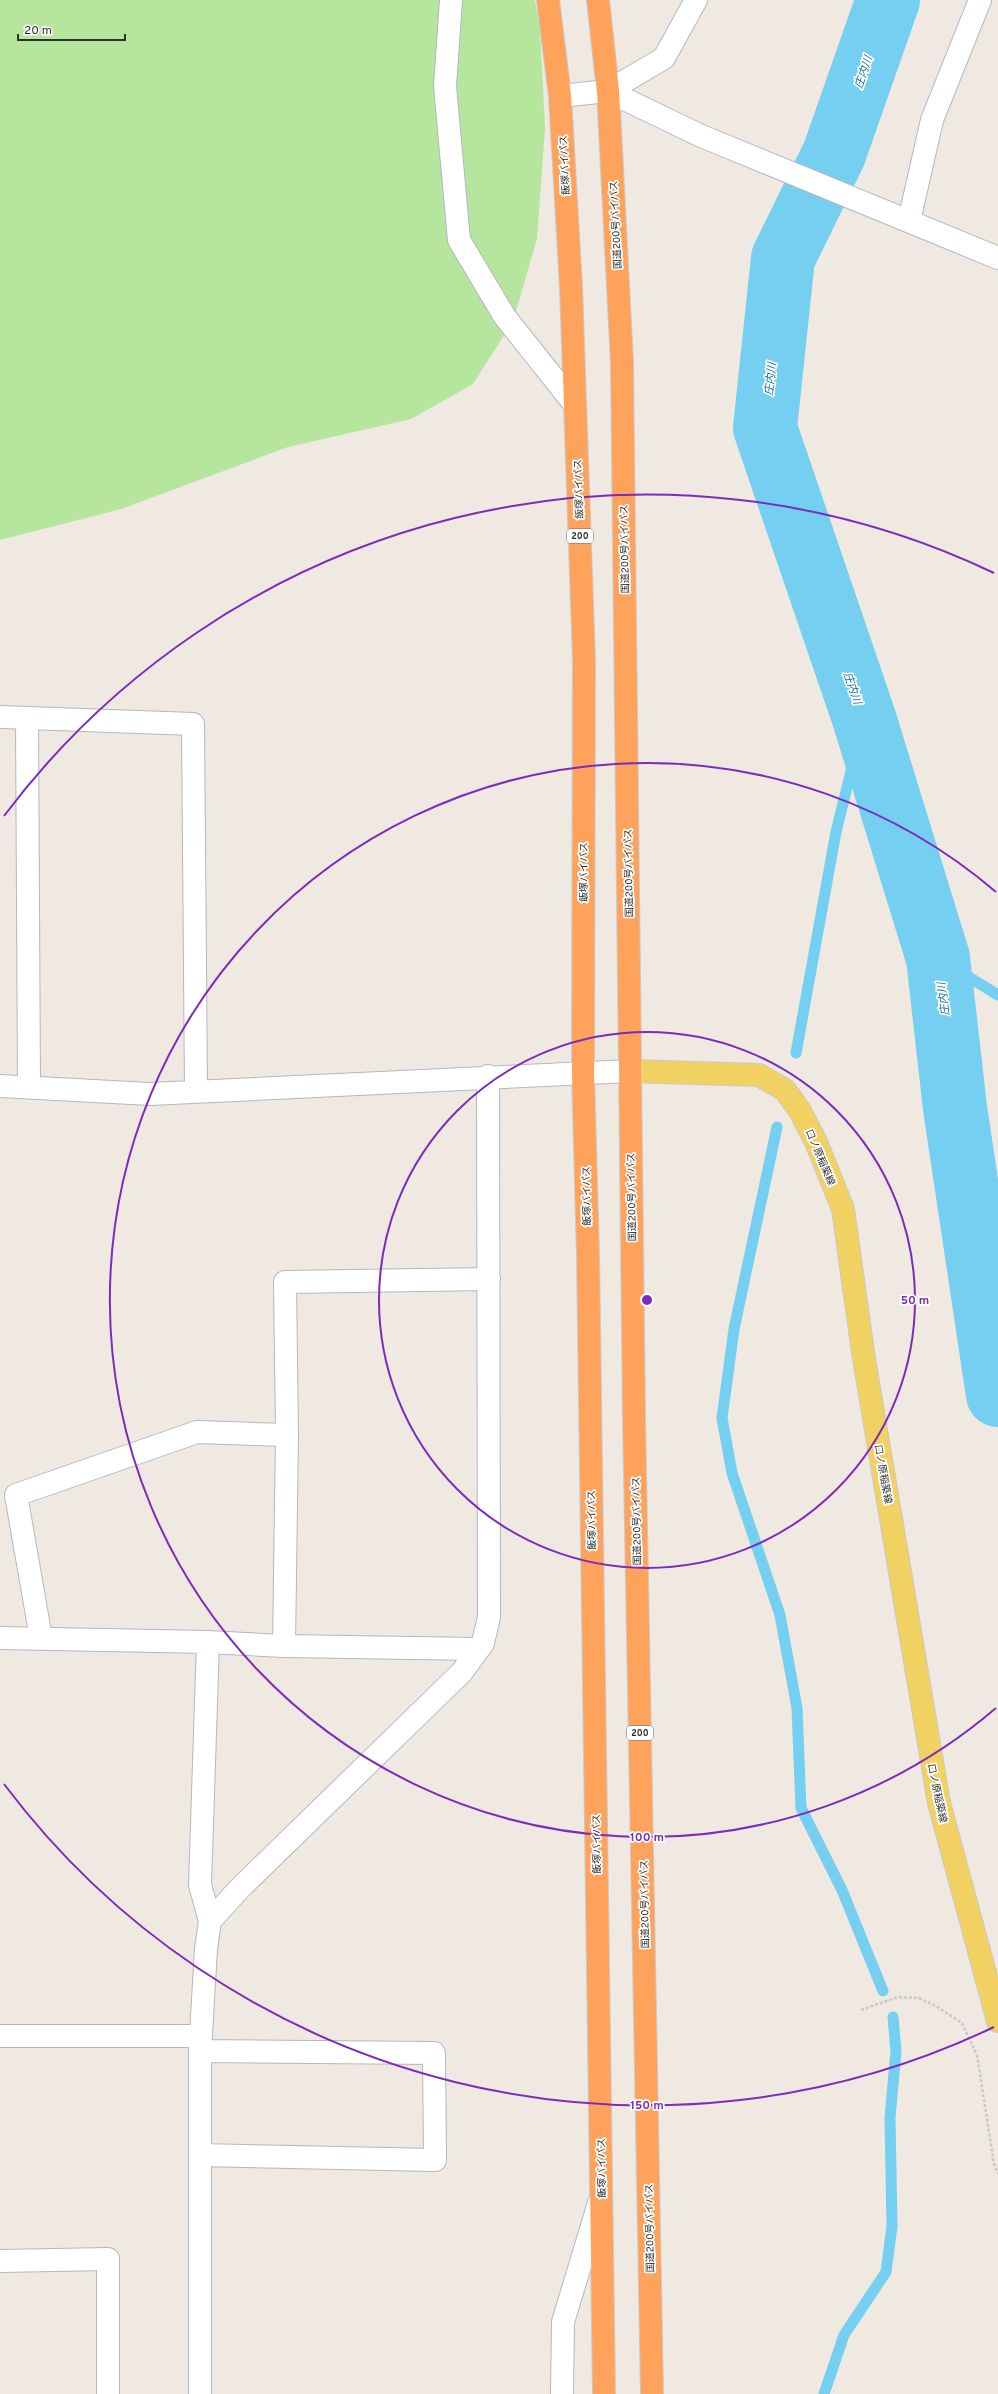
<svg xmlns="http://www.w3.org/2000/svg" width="998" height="2394" font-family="Overpass,'Noto Sans JP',sans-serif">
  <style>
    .green { fill: #b6e59e }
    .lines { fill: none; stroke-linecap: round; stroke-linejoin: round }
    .stream { stroke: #75cff0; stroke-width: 11 }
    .river { stroke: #75cff0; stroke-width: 64 }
    .minor-casing { stroke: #b4b7c1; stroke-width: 24 }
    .major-casing { stroke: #c9c9c9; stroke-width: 24 }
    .highway-casing { stroke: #c9c9c9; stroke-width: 24 }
    .path { stroke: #c9c9c9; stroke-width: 2.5; stroke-dasharray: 3 2; stroke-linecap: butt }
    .minor { stroke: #fff; stroke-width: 22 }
    .major { stroke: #f2d163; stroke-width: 22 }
    .highway { stroke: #ffa35c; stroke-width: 22 }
    .ring { fill: none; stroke: #7b2cbf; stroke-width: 2 }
    .labels { text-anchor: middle; stroke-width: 3.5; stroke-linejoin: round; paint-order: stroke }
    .shield { fill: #fff; stroke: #6d6d6d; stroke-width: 1 }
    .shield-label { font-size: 9px; font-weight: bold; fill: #2e2e2e }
    .street-label { font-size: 10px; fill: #2e2e2e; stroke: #fff }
    .water-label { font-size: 11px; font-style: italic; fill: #0d6fa3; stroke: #fff }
    .centre { fill: #7b2cbf; stroke: #fff; stroke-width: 2 }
    .ring-label { font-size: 12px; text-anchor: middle; font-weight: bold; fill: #7b2cbf; stroke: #fff; stroke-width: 3.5; stroke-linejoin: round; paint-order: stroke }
  </style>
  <rect width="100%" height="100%" fill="#efe9e1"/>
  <path class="green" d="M0,0H535L540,29L545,128L537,239L513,321L473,384L411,419L288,447L121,509L0,540Z"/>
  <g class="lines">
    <path class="stream" d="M938,958L998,995
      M796,1053L836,832L864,718
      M777,1127L734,1329L722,1418L732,1473L780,1615L797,1708L801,1808L842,1890L883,1991
      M824,2394L844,2335L886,2272L892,2226L890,2118L896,2051L893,2017"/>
    <path class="river" d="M888,0L834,154L783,258L765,428L864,718L938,958L955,1108L998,1395"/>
    <defs>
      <path id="minor" d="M451,0L445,86L459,240L505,317L575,405
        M608,91L664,58L696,0
        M560,96L608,91L699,135L998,258
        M909,221L932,120L980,0
        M0,717L193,724L196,1091
        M27,718L29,1087
        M0,1086L150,1094L630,1071
        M0,1638L208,1642L284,1646L478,1649
        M41,1638L16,1495L197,1432L287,1435
        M208,1642L200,1885L210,1921
        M284,1646L287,1435L285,1282L489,1279
        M0,2036H200
        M200,2051L434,2053L435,2160L200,2155
        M0,2261L108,2259V2394
        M200,2394V2051L206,1949L210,1921L239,1889L462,1672L483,1643L489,1617L488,1076
        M562,2394L563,2322L599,2203"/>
      <path id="major" d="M630,1071L759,1075L785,1090L800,1111L816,1142L843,1209L864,1359L939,1803L998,2021"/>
      <path id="highway" d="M548,0L560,96L571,287L584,661L583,1073L588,1255L604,2394
        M598,0L608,91L622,363L634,1418L652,2394"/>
    </defs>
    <use href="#minor" class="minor-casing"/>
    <use href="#major" class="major-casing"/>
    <use href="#highway" class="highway-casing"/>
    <path class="path" d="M861,2010L898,1997L919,1998L936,2006L962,2023L977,2055L994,2164L998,2174"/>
    <use href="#minor" class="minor"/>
    <use href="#major" class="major"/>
    <use href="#highway" class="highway"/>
  </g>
  <g class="ring">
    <circle cx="647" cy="1300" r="268"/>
    <path d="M996 1708A537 537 0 1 1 996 892"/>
    <path d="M994 2027A805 805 0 0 1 4 1784M4 816A805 805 0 0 1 994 573"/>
  </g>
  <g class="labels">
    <g class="shield">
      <rect x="567" y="529" width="26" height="14" rx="3"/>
      <rect x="627" y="1726" width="26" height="14" rx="3"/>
    </g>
    <g class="shield-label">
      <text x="580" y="539">200</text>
      <text x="640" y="1736">200</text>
    </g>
    <g class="street-label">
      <text transform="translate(564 165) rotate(-93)" y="4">飯塚バイパス</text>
      <text transform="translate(615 225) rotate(-93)" y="4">国道200号バイパス</text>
      <text transform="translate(578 489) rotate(-92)" y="4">飯塚バイパス</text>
      <text transform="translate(624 549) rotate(-91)" y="4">国道200号バイパス</text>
      <text transform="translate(583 872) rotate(-90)" y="4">飯塚バイパス</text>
      <text transform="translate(628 873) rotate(-91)" y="4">国道200号バイパス</text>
      <text transform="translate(821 1157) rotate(67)" y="4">口ノ原稲築線</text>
      <text transform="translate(586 1196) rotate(-91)" y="4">飯塚バイパス</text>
      <text transform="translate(631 1197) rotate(-91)" y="4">国道200号バイパス</text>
      <text transform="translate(884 1474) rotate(80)" y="4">口ノ原稲築線</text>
      <text transform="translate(591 1520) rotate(-91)" y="4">飯塚バイパス</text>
      <text transform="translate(636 1521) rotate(-91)" y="4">国道200号バイパス</text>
      <text transform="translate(938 1793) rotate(78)" y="4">口ノ原稲築線</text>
      <text transform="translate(596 1844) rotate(-91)" y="4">飯塚バイパス</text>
      <text transform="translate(644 1904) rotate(-91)" y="4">国道200号バイパス</text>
      <text transform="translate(601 2168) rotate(-91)" y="4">飯塚バイパス</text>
      <text transform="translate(649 2228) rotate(-91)" y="4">国道200号バイパス</text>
    </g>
    <g class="water-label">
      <text transform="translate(863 72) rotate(-71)" y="4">庄内川</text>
      <text transform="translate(770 379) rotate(-84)" y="4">庄内川</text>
      <text transform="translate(853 688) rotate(71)" y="4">庄内川</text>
      <text transform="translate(943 999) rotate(-97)" y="4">庄内川</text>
    </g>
  </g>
  <circle cx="647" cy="1300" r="6" class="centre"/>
  <g class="ring-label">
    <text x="915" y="1304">50 m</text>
    <text x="647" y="1841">100 m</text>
    <text x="647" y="2109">150 m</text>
  </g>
  <path d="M18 34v6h107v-6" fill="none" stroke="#2e2e2e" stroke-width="2"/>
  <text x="24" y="34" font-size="12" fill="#2e2e2e" stroke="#ffffff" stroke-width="3" paint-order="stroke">20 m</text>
</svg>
